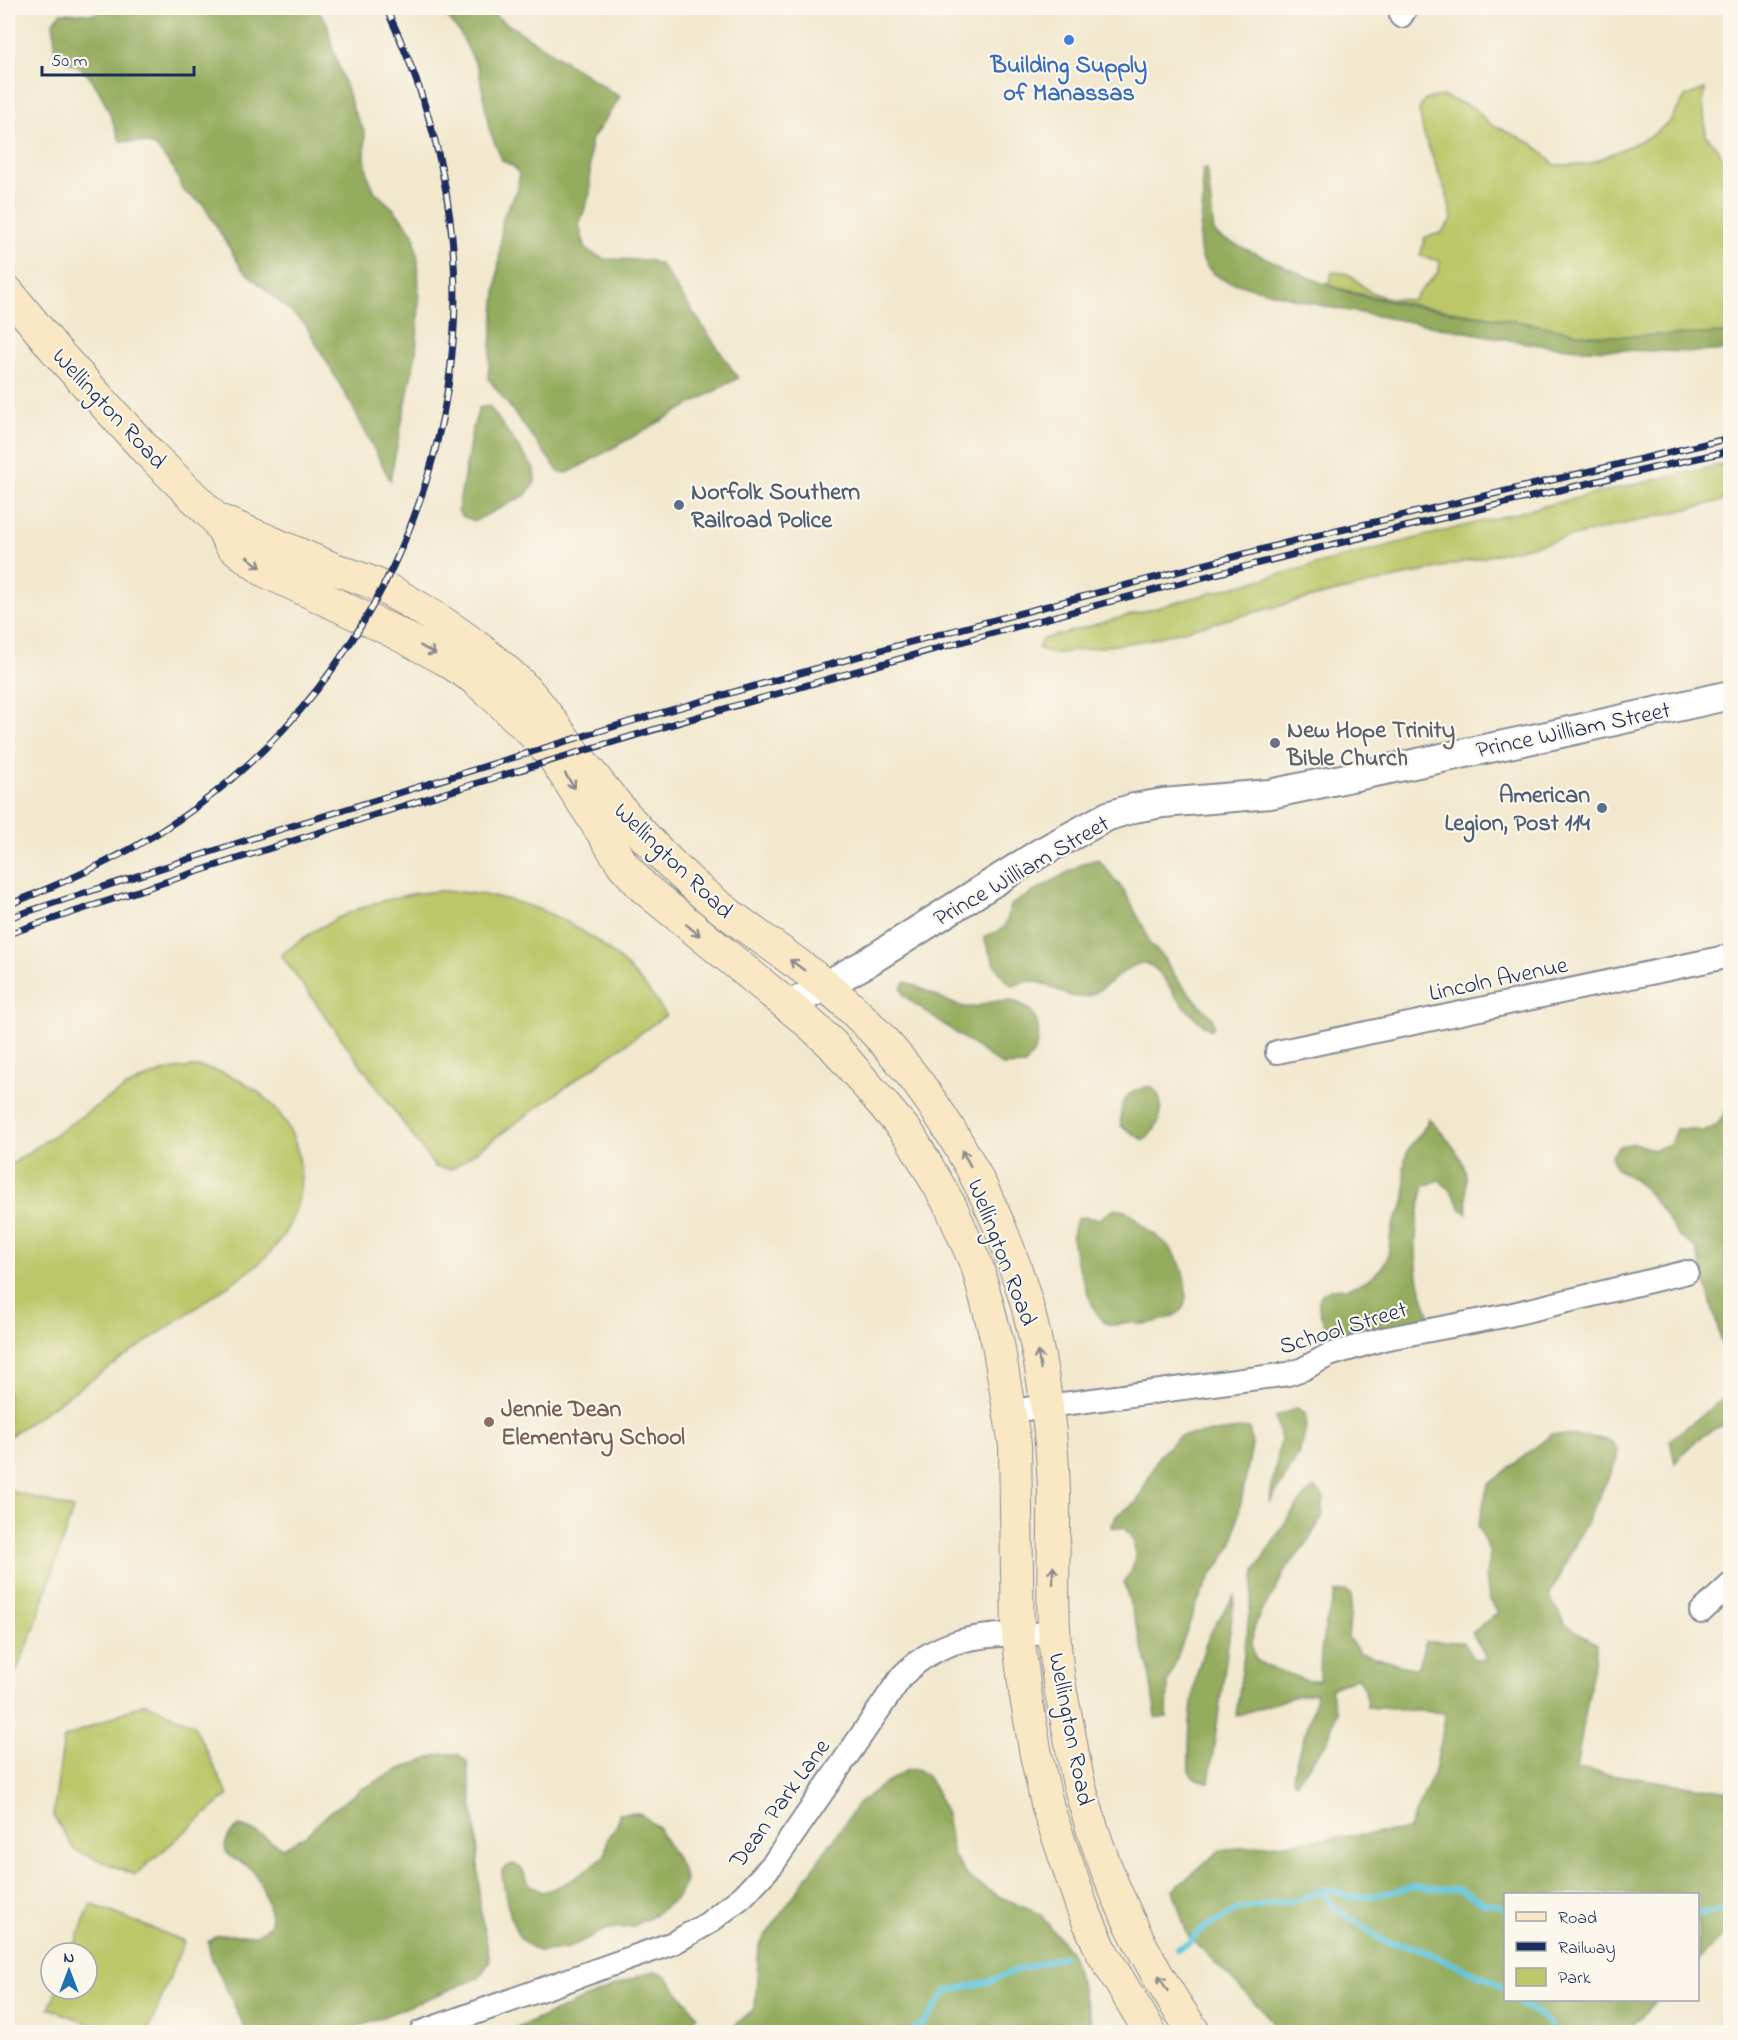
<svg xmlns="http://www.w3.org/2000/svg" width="1738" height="2040" font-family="'Indie Flower',sans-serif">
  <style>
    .green { fill: #bbc769; stroke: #6b7b64; stroke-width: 1.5 }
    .forest { fill: #94ac5d; stroke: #586e5e; stroke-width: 1.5 }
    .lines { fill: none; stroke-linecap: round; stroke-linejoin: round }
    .stream { stroke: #61c6de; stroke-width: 6 }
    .minor-casing { stroke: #868c96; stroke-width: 26 }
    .tertiary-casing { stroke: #868c96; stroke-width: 32 }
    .secondary-casing { stroke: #868c96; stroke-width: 34 }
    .minor { stroke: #fff; stroke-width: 22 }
    .tertiary { stroke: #fff; stroke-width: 28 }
    .secondary { stroke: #fae7c3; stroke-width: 32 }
    .rail-casing { stroke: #1b2f5e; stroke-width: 7 }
    .rail { stroke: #fbf7ec; stroke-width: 4.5; stroke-dasharray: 14; stroke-linecap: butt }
    .oneway { stroke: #8a8b90 }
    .shop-dot { fill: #3f7fe0; stroke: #fbf7ec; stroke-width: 2 }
    .service-dot { fill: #5c6f8a; stroke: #fbf7ec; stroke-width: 2 }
    .worship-dot { fill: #6b7280; stroke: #fbf7ec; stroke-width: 2 }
    .education-dot { fill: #8d6e63; stroke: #fbf7ec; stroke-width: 2 }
    .labels { text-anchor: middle; stroke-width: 4.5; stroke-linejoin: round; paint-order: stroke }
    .shop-label { font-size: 24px; font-weight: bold; fill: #366cbe; stroke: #fbf7ec }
    .street-label { font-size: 24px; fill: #1b2f5e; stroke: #fbf7ec }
    .service-label { font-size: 24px; font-weight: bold; fill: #4e5e75; stroke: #fbf7ec; text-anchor: start }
    .worship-label { font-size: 24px; font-weight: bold; fill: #5b616d; stroke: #fbf7ec; text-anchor: start }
    .education-label { font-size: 24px; font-weight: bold; fill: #785e54; stroke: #fbf7ec; text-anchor: start }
  </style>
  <rect width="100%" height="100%" fill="#fbf7ec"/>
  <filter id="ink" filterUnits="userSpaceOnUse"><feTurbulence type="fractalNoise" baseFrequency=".0167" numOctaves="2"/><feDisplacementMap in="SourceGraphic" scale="12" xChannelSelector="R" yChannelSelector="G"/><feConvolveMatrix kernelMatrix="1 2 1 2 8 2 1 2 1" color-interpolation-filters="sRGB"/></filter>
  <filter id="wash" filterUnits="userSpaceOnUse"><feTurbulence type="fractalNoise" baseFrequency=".008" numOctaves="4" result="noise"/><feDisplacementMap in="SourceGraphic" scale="24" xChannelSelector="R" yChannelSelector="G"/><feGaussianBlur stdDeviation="1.35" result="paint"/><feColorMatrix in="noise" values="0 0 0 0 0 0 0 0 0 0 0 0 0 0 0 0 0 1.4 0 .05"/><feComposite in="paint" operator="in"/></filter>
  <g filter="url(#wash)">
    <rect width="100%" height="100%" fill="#f2e8ce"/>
    <path class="green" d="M1705,89L1703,102L1706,135L1720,152L1729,176L1730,333C1684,335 1635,339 1589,335C1572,334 1556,328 1539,325C1467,312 1395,306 1324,284L1330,281L1332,272C1359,272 1354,284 1373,293C1385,299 1399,299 1412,300L1439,271L1440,261L1420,256L1425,237L1441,233L1452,219L1447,195L1424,135L1419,110L1425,99L1442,96L1474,108L1490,124L1533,144L1555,165L1589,164L1651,136L1670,121L1686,96Z
      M1730,463V499L1294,602L1148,640L1053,654L1038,648L1043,639C1271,576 1499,513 1730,463Z
      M440,891C537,893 612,933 666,1015L452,1169L435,1167L281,955C328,916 379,895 440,891Z
      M200,1067C306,1086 337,1205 251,1270L8,1437V1167C30,1151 53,1136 76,1120C114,1094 152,1066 200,1067Z
      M8,1492H15L73,1509L32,1635L8,1690Z
      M145,1703L193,1724L228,1795L135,1875L74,1850L53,1815L64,1738Z
      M91,1904L184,1941L148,2032H111L49,2008L57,1989H87V1953H71Z"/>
    <path class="forest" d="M102,8H316L327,23L332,46L354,112L365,133V158L368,176L375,192L394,209L414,234L418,261L419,306L416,353L390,480L352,406L305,324L242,269L203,204L183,191L174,169L155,146L141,142L120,141C111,117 101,84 80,68C72,62 66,64 56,55L53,22L61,13L95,14Z
      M440,8H483L620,97L590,142V193L579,225L586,250L604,259L648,260L661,265L738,378L568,473L559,472L488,378L503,217L518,189L519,174L514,167L502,160L489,129L479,70L460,33Z
      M1207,168L1214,232L1221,238L1324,284L1358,295L1407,305L1540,325L1587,335L1627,336L1730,333V350L1696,352L1577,349L1533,344L1328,307L1226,281C1186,262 1203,231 1203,197C1203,187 1201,179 1203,169Z
      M489,406L534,469L535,482L526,495L475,521L461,516L458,510L472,431L479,408Z
      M1098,859L1125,892L1145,930L1150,945L1161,954L1179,982L1212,1018L1214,1025L1212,1030C1200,1024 1187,1010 1178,999C1169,989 1162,970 1148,964C1132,957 1105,992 1088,996C1060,1004 1045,969 1014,986C998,979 990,953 984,938C989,932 996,934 1002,929C1010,922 1007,912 1012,904L1084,863Z
      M905,982C926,988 943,1003 965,1007C973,1008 980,1006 987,1003C1007,997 1030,1001 1037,1023C1042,1040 1035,1052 1025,1065L1003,1066L912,1002L904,995L901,988Z
      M1151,1086C1168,1101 1162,1128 1143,1140L1121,1126C1119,1100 1125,1091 1151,1086Z
      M1730,1105V1372L1696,1248L1678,1236L1667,1217L1644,1188L1626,1174L1616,1169L1611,1156L1620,1146L1634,1143L1654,1150L1670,1144L1676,1129H1692L1704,1132L1717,1125Z
      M1428,1118C1442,1133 1465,1155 1466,1177C1467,1189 1466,1202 1467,1214L1461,1209L1451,1191L1439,1180L1424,1186C1416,1215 1414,1246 1418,1276C1420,1290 1426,1304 1430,1317L1341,1337L1330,1333C1323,1322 1309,1297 1329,1290C1334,1288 1341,1289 1347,1288C1361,1285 1373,1278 1382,1267C1392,1254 1388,1242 1392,1228C1396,1218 1403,1209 1405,1198C1407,1182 1401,1168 1407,1153C1412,1138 1424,1136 1428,1118Z
      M1115,1209C1132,1209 1139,1225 1152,1233C1174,1247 1186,1268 1186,1294C1186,1300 1185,1306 1181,1311C1174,1318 1148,1325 1138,1324C1130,1323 1137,1321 1129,1322C1121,1322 1115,1328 1107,1323C1094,1317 1088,1292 1083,1280C1077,1263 1066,1234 1078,1218L1084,1217L1099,1219Z
      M1730,1393V1423C1707,1429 1690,1444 1675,1463L1670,1440Z
      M1297,1408L1305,1413C1312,1441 1284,1480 1269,1503L1281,1439L1275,1417Z
      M1249,1428L1252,1445L1233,1543L1208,1581L1195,1608L1168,1682L1167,1717L1156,1718L1149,1670L1124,1583C1137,1564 1141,1545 1124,1528L1111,1527L1117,1515L1137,1502L1159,1456L1179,1436Z
      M1552,1434L1598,1438L1611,1442L1617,1449V1459L1599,1497L1549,1596L1565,1624L1597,1644L1576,1769L1730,1792V1929L1698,1961V1894H1506V2000H1658L1626,2032H1279L1264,2012L1187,1934L1173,1890L1220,1850L1408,1830L1436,1767L1446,1713L1367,1707L1365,1689L1358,1677L1330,1689L1337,1712L1327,1742L1296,1783L1293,1779C1296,1749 1313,1722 1316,1693L1296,1696L1236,1716L1255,1571L1286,1521L1305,1496L1315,1487L1324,1498L1322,1518L1307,1543L1284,1572L1274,1593L1261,1611L1253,1631L1252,1645L1255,1659L1266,1666L1305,1680H1320C1320,1643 1324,1626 1336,1592L1346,1591L1352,1595L1348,1638L1360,1653C1380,1656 1397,1668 1417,1668L1426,1641L1464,1642L1473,1659H1487L1472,1633L1498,1612L1489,1599L1486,1575L1490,1553L1478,1526L1488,1485Z
      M1235,1595L1209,1782C1200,1780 1194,1780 1189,1771C1188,1728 1192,1674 1210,1634C1217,1620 1227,1607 1235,1595Z
      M441,1754H458L467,1762L477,1839L480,1908L490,1961L479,1978L346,2032H247L211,1957L208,1942L217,1935H256L270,1925C273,1912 260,1877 250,1868C245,1863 240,1862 234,1859C217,1850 228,1833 240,1826C259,1831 266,1840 283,1848L306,1835L329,1813L360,1790L400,1769Z
      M917,1769L926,1775L936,1790L946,1814L953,1856L969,1878L996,1895L1040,1914L1070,1951L1095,2032H727L755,2008L759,1945L858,1804L885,1783L907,1770Z
      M640,1813L658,1828L683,1870L685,1881L679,1896L657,1913L632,1927L607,1929L568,1948L540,1952C534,1949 528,1946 524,1942C511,1931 503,1887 502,1870L507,1866L514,1864L522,1869L530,1885L542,1892C569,1885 584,1873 605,1855L608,1837L617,1825L619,1814Z
      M655,1971L665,1975L697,2015L692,2023L676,2032H508L628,1980Z"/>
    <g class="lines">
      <path class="stream" d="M1321,1890L1331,1905L1386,1942L1417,1948L1495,1982L1506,1989
        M1698,1914L1727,1910L1730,1907
        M1177,1949L1189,1943L1199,1931L1239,1909L1299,1900L1321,1890L1337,1891L1348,1897H1367L1415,1887L1460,1890L1484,1903L1496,1904L1506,1910
        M1519,2000L1522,2006C1538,2013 1546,2017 1554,2032
        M909,2032L925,2022L947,1991L988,1982L1014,1971L1064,1956"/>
    </g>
  </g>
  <g filter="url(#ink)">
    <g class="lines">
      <defs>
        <path id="minor" d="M1401,16L1406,8
          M1277,1052L1730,956
          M1011,1411L1288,1374L1303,1369L1329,1355L1383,1339L1509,1315L1687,1272
          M1701,1612L1730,1585
          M421,2032L673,1943L707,1924L743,1896L773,1864L902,1676C946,1630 996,1636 1054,1633"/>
        <path id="tertiary" d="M788,1006L863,965L1040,853L1108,816L1134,808L1163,803L1270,794L1561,733L1730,695"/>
        <path id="secondary" d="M8,292L57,352L149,453L216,519L231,545L265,571L392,631L445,659L472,677L495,697L530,730L554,758L624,866L644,888L808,1022L832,1044L910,1136L951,1207L978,1269L998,1344L1015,1445L1018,1635L1025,1691L1036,1755L1048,1808L1082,1907L1102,1952L1150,2032
          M216,519C255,535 293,552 332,568C350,575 369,580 386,589C431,613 476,643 513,677C537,698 554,726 574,752C609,797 646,842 689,881C739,927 801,961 849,1006C945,1095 1015,1229 1039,1357C1047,1402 1053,1446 1054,1492C1055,1549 1050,1608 1057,1665C1059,1688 1065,1710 1069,1732C1073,1754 1076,1776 1083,1798C1106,1881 1145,1962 1194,2032"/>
      </defs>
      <use href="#minor" class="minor-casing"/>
      <use href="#tertiary" class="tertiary-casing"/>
      <use href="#secondary" class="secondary-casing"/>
      <use href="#minor" class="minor"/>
      <use href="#tertiary" class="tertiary"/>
      <use href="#secondary" class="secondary"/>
      <defs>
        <path id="rail" d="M8,905C75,878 141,849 199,805C378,672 479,441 450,219C441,145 418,75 386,8
          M8,918L272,832L629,722L888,648L1286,543L1730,438
          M8,934C492,772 979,627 1476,510C1561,490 1645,469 1730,451"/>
      </defs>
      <use href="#rail" class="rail-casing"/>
      <use href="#rail" class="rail"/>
    </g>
    <defs><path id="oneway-shaft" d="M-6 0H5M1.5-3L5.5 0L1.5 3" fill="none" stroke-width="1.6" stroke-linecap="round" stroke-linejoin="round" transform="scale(1.5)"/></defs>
    <g class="oneway">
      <use href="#oneway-shaft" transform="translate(254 562) rotate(38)"/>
      <use href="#oneway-shaft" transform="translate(428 650) rotate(29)"/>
      <use href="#oneway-shaft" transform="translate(570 781) rotate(56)"/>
      <use href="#oneway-shaft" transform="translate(693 930) rotate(39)"/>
      <use href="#oneway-shaft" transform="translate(797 965) rotate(-144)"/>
      <use href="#oneway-shaft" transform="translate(966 1158) rotate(-119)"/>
      <use href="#oneway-shaft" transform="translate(1039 1360) rotate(-100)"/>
      <use href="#oneway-shaft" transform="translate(1053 1575) rotate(-90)"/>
      <use href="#oneway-shaft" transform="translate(1163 1983) rotate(-120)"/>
    </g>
  </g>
  <circle class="shop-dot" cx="1069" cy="40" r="6"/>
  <g class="service-dot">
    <circle cx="679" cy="505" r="6"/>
    <circle cx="1602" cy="808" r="6"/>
  </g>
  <circle class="worship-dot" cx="1275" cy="743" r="6"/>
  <circle class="education-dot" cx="489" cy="1422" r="6"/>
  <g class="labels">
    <g class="shop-label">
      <text x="1069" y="72">Building Supply<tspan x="1069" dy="28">of Manassas</tspan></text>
    </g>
    <g class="street-label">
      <text transform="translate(110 408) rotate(47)" y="8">Wellington Road</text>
      <text transform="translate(1573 729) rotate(-12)" y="8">Prince William Street</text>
      <text transform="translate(674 860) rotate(44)" y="8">Wellington Road</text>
      <text transform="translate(1021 870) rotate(-30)" y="8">Prince William Street</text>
      <text transform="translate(1498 978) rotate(-12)" y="8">Lincoln Avenue</text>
      <text transform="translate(1003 1252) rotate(69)" y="8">Wellington Road</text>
      <text transform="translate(1343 1327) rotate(-17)" y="8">School Street</text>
      <text transform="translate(1072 1729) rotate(79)" y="8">Wellington Road</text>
      <text transform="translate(779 1803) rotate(-54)" y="8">Dean Park Lane</text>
    </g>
    <g class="service-label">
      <text x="691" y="499">Norfolk Southern<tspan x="691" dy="28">Railroad Police</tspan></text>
      <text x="1590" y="802" text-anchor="end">American<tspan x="1590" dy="28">Legion, Post 114</tspan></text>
    </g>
    <g class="worship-label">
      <text x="1287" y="737">New Hope Trinity<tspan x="1287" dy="28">Bible Church</tspan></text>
    </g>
    <g class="education-label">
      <text x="501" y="1416">Jennie Dean<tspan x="501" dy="28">Elementary School</tspan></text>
    </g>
  </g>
  <rect width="1738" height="2040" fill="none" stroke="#fbf7ec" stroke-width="30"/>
  <rect x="1504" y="1893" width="195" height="108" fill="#fbf7ec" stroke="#a1a7b3" stroke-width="1.5"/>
  <rect x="1516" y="1912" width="30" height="9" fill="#fae7c3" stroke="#a1a7b3" stroke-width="1.5"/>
  <text x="1558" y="1923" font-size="18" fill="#1b2f5e">Road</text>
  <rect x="1516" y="1942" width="30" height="9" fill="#1b2f5e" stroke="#a1a7b3" stroke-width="1.5"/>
  <text x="1558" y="1953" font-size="18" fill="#1b2f5e">Railway</text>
  <rect x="1516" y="1968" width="30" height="18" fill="#bbc769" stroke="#a1a7b3" stroke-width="1.5"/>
  <text x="1558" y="1983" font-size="18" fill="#1b2f5e">Park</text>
  <g transform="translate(69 1971)"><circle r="28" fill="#fbf7ec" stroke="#a1a7b3" stroke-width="1.5"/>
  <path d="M0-4.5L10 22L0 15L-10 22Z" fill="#1f6fb2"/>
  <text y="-9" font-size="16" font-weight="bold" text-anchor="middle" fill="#1b2f5e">N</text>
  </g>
  <path d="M42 66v9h152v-9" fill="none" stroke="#1b2f5e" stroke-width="3"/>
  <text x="51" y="66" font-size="18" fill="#1b2f5e" stroke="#fbf7ec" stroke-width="4.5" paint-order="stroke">50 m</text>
</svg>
